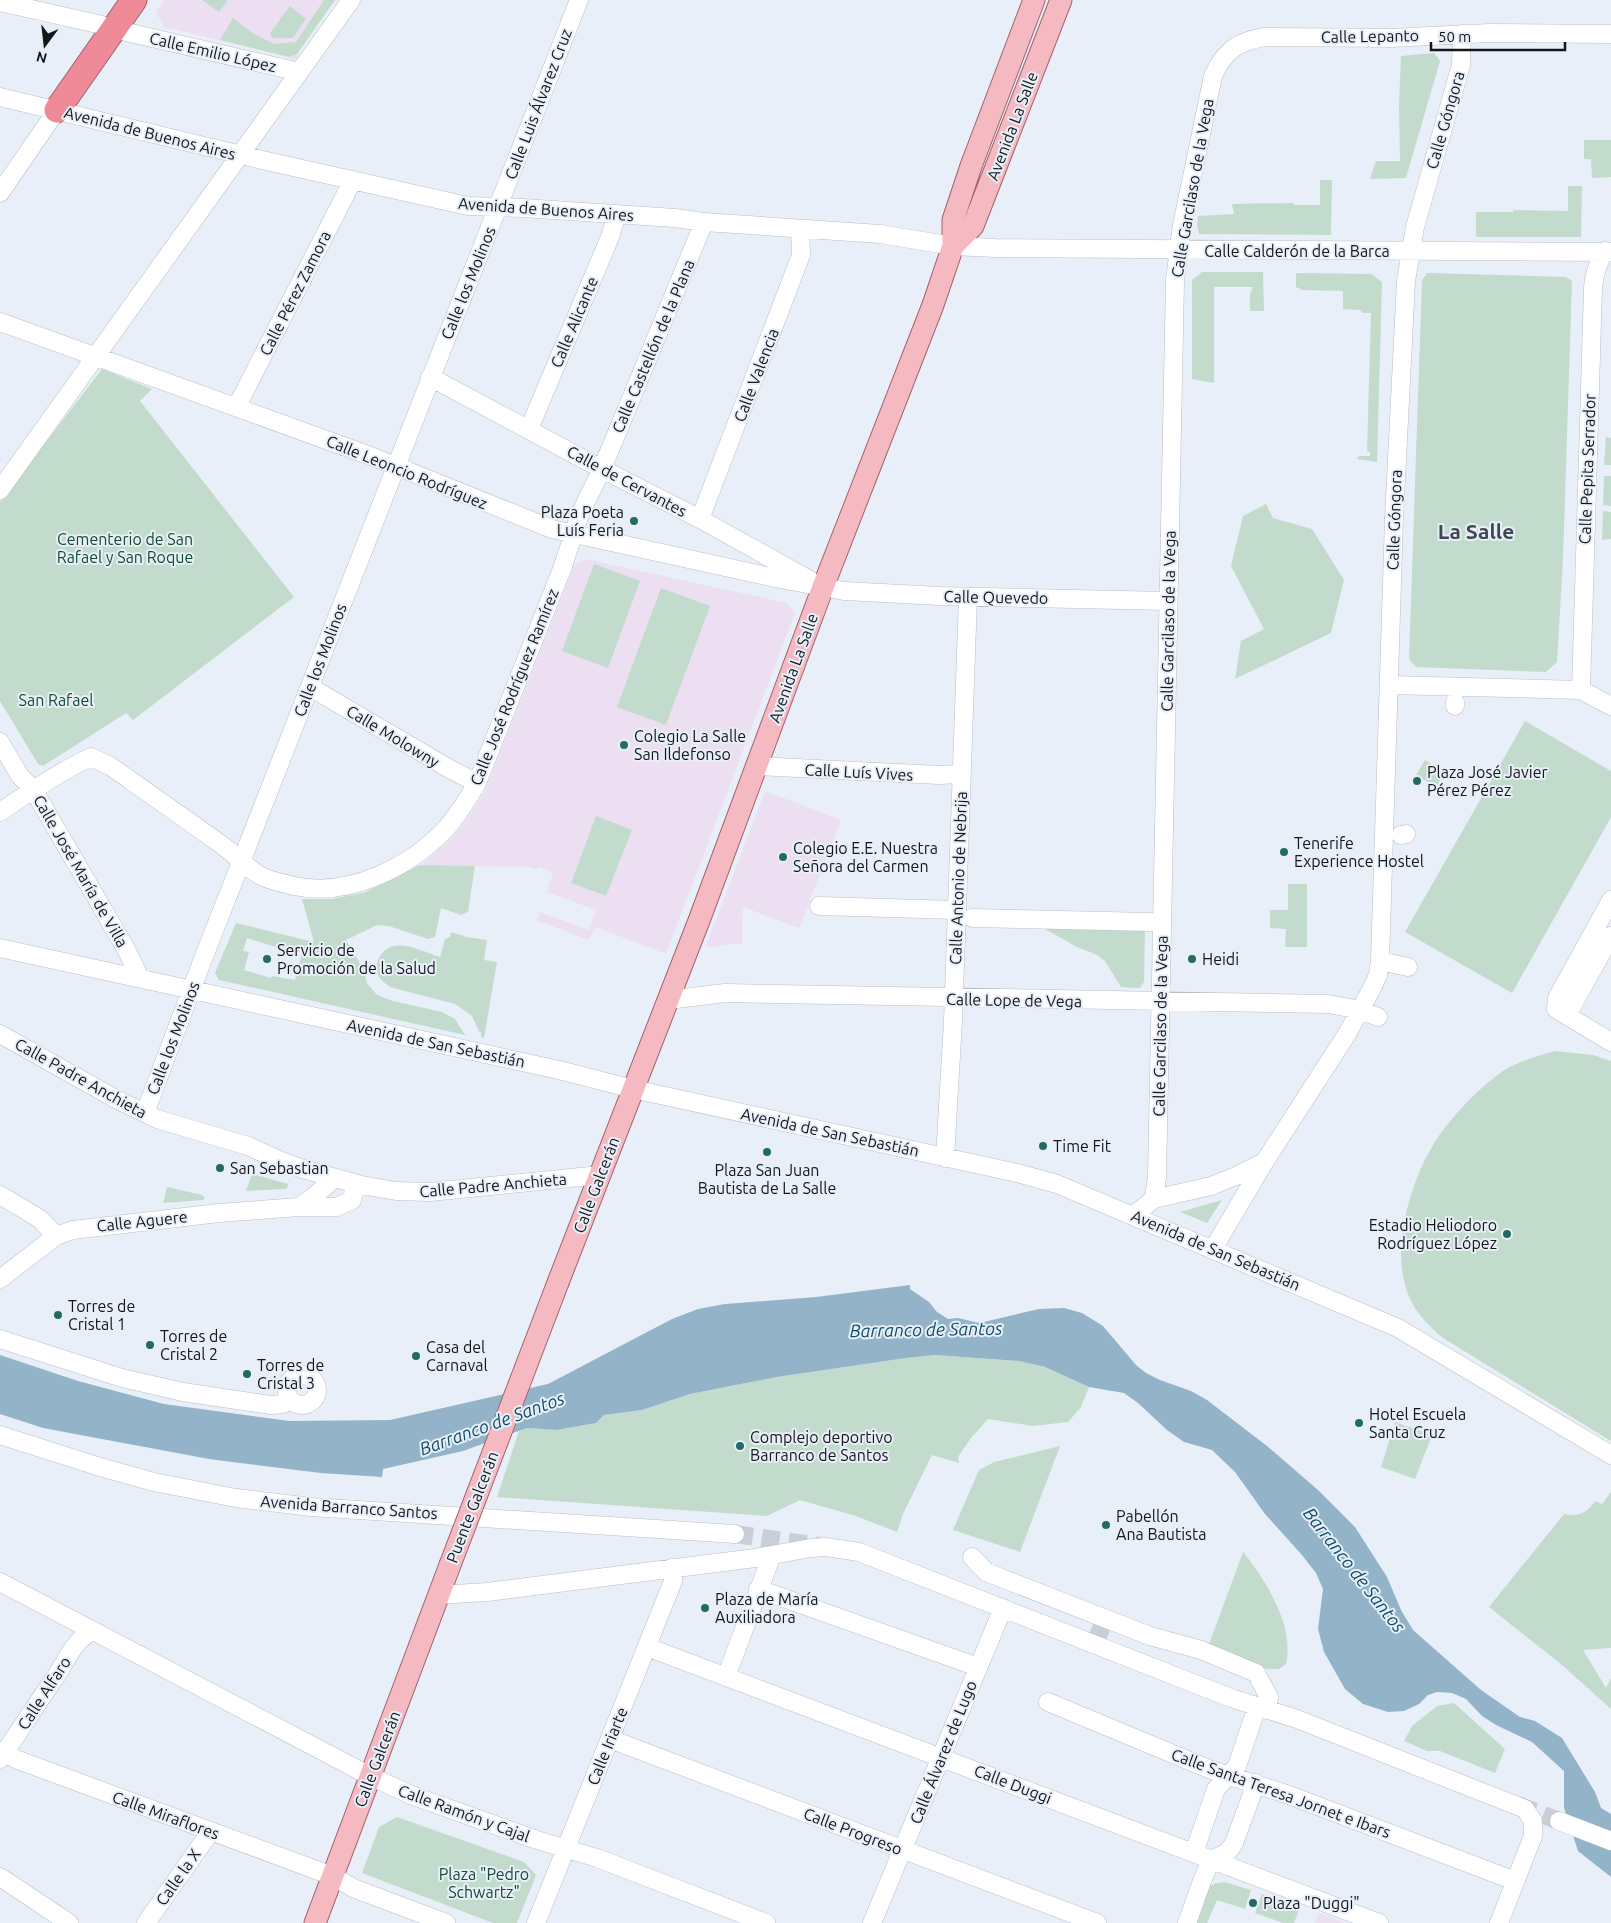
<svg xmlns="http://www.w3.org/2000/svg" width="1611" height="1923" font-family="Ubuntu,sans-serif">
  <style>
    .education { fill: #eddff2 }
    .green { fill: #c3dbcc; fill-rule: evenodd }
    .water { fill: #93b4c8 }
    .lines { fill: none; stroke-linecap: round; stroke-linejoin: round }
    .minor-tunnel { stroke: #c8cfd7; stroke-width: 18; stroke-dasharray: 18 9; stroke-linecap: butt }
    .minor-casing { stroke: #b7bfc7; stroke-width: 19 }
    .major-casing { stroke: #a2626d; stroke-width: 23 }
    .highway-casing { stroke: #a2626d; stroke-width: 27 }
    .minor { stroke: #fff; stroke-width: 18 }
    .major { stroke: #f5b9c2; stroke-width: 21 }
    .highway { stroke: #ef8b99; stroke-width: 25 }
    .major-bridge-casing { stroke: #a2626d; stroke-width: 23; stroke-linecap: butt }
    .major-bridge { stroke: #f5b9c2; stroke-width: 21 }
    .poi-dot { fill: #236b61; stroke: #e8eff8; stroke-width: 2 }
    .labels { text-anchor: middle; stroke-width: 4; stroke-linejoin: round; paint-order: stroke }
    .street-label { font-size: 16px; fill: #14171a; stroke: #e8eff8 }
    .poi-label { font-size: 16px; fill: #14171a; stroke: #e8eff8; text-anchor: start }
    .park-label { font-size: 16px; fill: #114c31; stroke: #e8eff8 }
    .water-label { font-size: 18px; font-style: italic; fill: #0f4d69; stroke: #e8eff8 }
    .district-label { font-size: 21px; font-weight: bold; fill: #42484f; stroke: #e8eff8 }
  </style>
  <rect width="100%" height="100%" fill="#e8eff8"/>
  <path class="education" d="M164,0H335L297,54L298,58L292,60L289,57L164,27L156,12Z
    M586,559L787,603L795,613L666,954L596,927L589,940L536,920L540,912L589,930L596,910L547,892L553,873L538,867L537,869L530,867L420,866L452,838L470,815L485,791L575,564Z
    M765,791L841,820L799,928L743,907L742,945L735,943L716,947L706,946Z
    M1319,1913L1346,1923H1315Z"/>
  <path class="green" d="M202,0H228L219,12Z
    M324,0H335L297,54L289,57L220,40L233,18L253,33L274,44L296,42Z
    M290,6L306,19L293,38H272L270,33Z
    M1434,53L1440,61L1406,178L1370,179L1376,161H1400L1399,104L1401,56Z
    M1584,140H1611V177L1592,178L1591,159H1584Z
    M1320,180H1332L1331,235L1199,234L1197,225L1198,216L1234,214L1232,204L1294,203V205H1320Z
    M1568,186H1582L1581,237H1476V212H1513V210L1568,211Z
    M1202,272H1263L1264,311H1250V294L1253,287H1214V383L1192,379V280Z
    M1296,273L1372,274L1382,282L1377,462L1357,459L1359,456H1370V452L1367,451L1371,313H1363L1360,310L1343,309V291L1302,290L1296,287Z
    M1427,273L1566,277L1572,281L1563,559L1557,662L1546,672L1416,667L1409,659L1422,280Z
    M102,369L152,389L140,401L294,597L133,720L126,713L43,766L38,764L0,701V502Z
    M1606,437L1611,438V465H1604Z
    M1604,476H1611V506L1603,505Z
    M1266,504L1273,518L1312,529L1344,580L1331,633L1235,679L1241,641L1264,629L1231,566L1243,516Z
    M1603,511L1611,512V539L1602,540Z
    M594,564L640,581L608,668L562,651Z
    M661,588L710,606L666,725L617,707Z
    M1525,721L1611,771V817L1512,993L1405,932Z
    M1425,760L1445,772L1436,787L1416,775Z
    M596,816L632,830L606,896L571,883Z
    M420,865L475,866L468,912L461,915L441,908L435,937L428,939L389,926L377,925L346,940L364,970L367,983L377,995L393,1001L442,1012L455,1019L465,1035L219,980L215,973L236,923L314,942L302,899H333L366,892ZM247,938L276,947L277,944L291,948V949L302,952L295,980L272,976L271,978L244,970L249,952L243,951Z
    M1288,884H1307V947H1285L1286,929L1270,928V910H1288Z
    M1029,925L1145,927L1144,982L1140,988L1121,987L1105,961L1097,955L1077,947L1045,929Z
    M451,932L467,937L487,940L484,960L497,962L484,1038L481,1037V1032H479L472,1016L455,1004L390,987C385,983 379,979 377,973C374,961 383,948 394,946C408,943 427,953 440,957L445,939L450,937Z
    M1555,1051L1593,1055L1611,1061V1441L1443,1338C1429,1326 1415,1313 1408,1294C1389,1246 1413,1170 1443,1130C1460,1108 1480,1087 1503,1071C1518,1061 1538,1056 1555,1051Z
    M252,1174L288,1184L287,1189L246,1191Z
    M167,1187L202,1195L205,1198L203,1200L163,1203Z
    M1222,1200L1207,1223L1180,1212Z
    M935,1355L1019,1361L1045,1367L1089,1387L1081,1407L1068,1422L1033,1426L988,1419L971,1438L958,1457L959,1463L932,1455L903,1514L897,1532L856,1516L800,1500L767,1516L497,1497L519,1431L527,1428L557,1430L596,1423L604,1415L642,1410L690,1394L777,1377L906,1358Z
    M1395,1422L1432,1435L1415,1479L1381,1467Z
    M1060,1446L1020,1552L953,1530L979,1470L994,1462Z
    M1611,1492V1648L1583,1650L1606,1688L1611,1678V1709L1562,1665L1489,1607L1564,1514C1579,1517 1587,1513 1595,1501L1602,1504Z
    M1243,1552C1266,1580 1295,1627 1286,1664L1279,1669H1267L1208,1647Z
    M1454,1703L1505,1749L1495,1773L1440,1751H1427L1404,1741L1412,1726L1437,1706Z
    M397,1817L524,1862L536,1875L517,1923H493L362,1873L379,1827Z
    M1225,1882L1251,1890L1245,1909L1217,1900L1207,1923H1195L1210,1886L1217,1883Z
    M1262,1894L1300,1907L1294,1923H1283L1255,1913Z"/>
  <path class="water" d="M910,1285V1289L929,1302L937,1312L948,1319L958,1318L979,1323L1039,1309L1064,1308L1082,1313L1103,1326L1136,1365L1146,1373L1160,1380L1191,1391L1207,1400L1267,1446L1318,1490L1355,1527L1387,1577L1401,1610L1413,1630L1481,1690L1520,1717L1535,1721L1562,1738L1595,1792L1601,1808L1611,1814V1877L1578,1851L1564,1808V1771L1532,1742L1496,1725L1482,1716L1466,1699L1452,1693L1437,1692L1428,1695L1419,1704L1404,1711L1388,1712L1363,1704L1345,1689L1324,1652L1318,1629L1323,1589L1316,1573L1302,1555L1265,1514L1235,1472L1212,1450L1184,1442L1167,1430L1138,1403L1124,1393L1089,1387L1045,1367L1019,1361L935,1355L906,1358L777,1377L690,1394L642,1410L604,1415L596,1423L557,1430L527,1428L463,1451L383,1469L382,1477L321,1473L209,1459L43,1428L0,1414V1355L78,1381L164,1404L289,1421L390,1420L548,1384L672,1319L698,1309L725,1304L816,1297Z"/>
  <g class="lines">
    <path class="minor-tunnel" d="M735,1534L819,1546
      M1097,1639L1105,1618
      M1518,1805L1559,1821"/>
    <defs>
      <path id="minor" d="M0,2L102,25
        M126,32L300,72
        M0,97L262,160L468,206L523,208L675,218L704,222L880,234L953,246L995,248L1611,252
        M0,193L57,110L66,104
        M0,322L368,455L552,529L775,578L844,591L940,596L1168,601
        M430,377L602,469L700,519L810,580
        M237,406L353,180
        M529,429L610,237L617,214
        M0,490L351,0
        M700,519L801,255L800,229
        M1389,685L1581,690L1611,706
        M310,687L448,768L477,783
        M1581,690L1593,288C1594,274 1597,264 1605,251
        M1455,706V702
        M0,742L20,776L33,789L126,949L140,978
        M757,766L939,775L961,774
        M0,812C29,792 59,772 91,757L110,766C147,792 183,817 219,843C234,853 245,867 261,876C271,881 283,883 294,886C350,898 413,866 450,824C460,811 469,797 477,783L562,569L580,514L602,469L704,222
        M1401,835L1406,834
        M819,906L956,910
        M972,918L1151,922
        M0,948L559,1070L633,1089L1017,1173L1057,1184L1398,1328L1611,1455
        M1380,961L1408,967
        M668,1000L725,993L1328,1004L1361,1010L1378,1017
        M1556,1009L1557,998L1611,900
        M1556,1009L1572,1006L1611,936
        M1556,1009L1611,1042
        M0,1034L116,1099L157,1119L248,1146L281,1161L303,1169L361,1185L396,1191L430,1192L600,1175
        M145,1113L203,959L579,0
        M945,1158L953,1021L968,597
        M0,1195L40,1219L56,1236
        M1154,1199L1211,1186L1236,1176L1264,1162
        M299,1207L312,1198L335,1178
        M1134,1215L1154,1199L1157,1177L1175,280L1182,225L1213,76C1224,51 1238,41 1265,37L1392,38L1489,33L1611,34
        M1213,1249L1265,1161L1347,1034L1372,988L1378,975L1380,961L1394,519L1406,281L1415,227L1461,65L1462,34
        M0,1279L56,1236L73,1230L219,1213L299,1207H337L352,1200L354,1190L350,1182
        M0,1339L122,1378L183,1392L271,1405L283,1404L291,1400
        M287 1390a15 15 0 1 1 30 0a15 15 0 1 1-30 0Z
        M0,1435L100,1467L154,1482L236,1498L311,1507L735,1534
        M972,1557L986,1572L1150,1636L1201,1650L1256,1673L1269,1697L1267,1710
        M0,1582L370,1776L411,1795L537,1840L597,1858L766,1923
        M758,1589L978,1667
        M438,1595L487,1592L755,1558L811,1548L826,1547L859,1552L1231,1698L1297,1719L1525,1809L1533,1821V1836L1499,1923
        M647,1647L1379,1923
        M726,1677L772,1555
        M1048,1702L1209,1769L1289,1795L1515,1881
        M610,1739L1097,1923
        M0,1751L18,1760L319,1871L333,1876L353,1888L446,1923
        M0,1759C19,1732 36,1705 54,1679C66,1662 73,1641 92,1631
        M1559,1821L1611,1841
        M1194,1853L1216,1789L1237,1766L1257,1707
        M0,1877L69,1923
        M146,1923L211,1831
        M536,1923L673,1581V1574L671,1568
        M872,1923L1003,1608
        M1187,1923C1192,1911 1205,1867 1213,1860C1223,1852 1225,1858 1234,1843L1256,1783"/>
      <path id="major" d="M953,246L973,226L1061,0
        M559,1280L700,918L823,587L933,305L953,246V220L971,166L1034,0
        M315,1923L450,1565"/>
      <path id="highway" d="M57,110L134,0"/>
    </defs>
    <use href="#minor" class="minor-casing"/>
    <use href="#major" class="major-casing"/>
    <use href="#highway" class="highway-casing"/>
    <use href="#minor" class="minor"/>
    <use href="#major" class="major"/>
    <use href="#highway" class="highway"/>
    <defs>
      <path id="major-bridge" d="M450,1565L559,1280"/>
    </defs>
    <use href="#major-bridge" class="major-bridge-casing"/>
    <use href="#major-bridge" class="major-bridge"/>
  </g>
  <g class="poi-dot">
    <circle cx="634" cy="521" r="5"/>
    <circle cx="624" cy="745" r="5"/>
    <circle cx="1417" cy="781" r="5"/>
    <circle cx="1284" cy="852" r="5"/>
    <circle cx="783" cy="857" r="5"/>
    <circle cx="267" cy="959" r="5"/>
    <circle cx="1192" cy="959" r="5"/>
    <circle cx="1043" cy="1146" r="5"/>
    <circle cx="767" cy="1152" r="5"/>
    <circle cx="220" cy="1168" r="5"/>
    <circle cx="1507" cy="1234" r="5"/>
    <circle cx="58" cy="1315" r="5"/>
    <circle cx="150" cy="1345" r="5"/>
    <circle cx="416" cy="1356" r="5"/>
    <circle cx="247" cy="1374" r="5"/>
    <circle cx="1359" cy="1423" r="5"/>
    <circle cx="740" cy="1446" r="5"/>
    <circle cx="1106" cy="1525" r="5"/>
    <circle cx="705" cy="1608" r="5"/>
    <circle cx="1253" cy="1903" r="5"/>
  </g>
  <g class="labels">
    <g class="street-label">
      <text transform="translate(1370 36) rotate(-1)" y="6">Calle Lepanto</text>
      <text transform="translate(213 52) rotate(13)" y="6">Calle Emilio López</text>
      <text transform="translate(538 104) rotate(-69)" y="6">Calle Luis Álvarez Cruz</text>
      <text transform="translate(1445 120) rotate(-74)" y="6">Calle Góngora</text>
      <text transform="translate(1012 126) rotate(-69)" y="6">Avenida La Salle</text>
      <text transform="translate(150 133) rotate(14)" y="6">Avenida de Buenos Aires</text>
      <text transform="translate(1192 188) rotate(-80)" y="6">Calle Garcilaso de la Vega</text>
      <text transform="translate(546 209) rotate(4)" y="6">Avenida de Buenos Aires</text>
      <text x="1297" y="257">Calle Calderón de la Barca</text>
      <text transform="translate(468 283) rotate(-68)" y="6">Calle los Molinos</text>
      <text transform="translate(295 293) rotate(-63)" y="6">Calle Pérez Zamora</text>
      <text transform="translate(574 322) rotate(-67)" y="6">Calle Alicante</text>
      <text transform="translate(653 346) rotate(-67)" y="6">Calle Castellón de la Plana</text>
      <text transform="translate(756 375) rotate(-69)" y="6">Calle Valencia</text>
      <text transform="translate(1587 469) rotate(-88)" y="6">Calle Pepita Serrador</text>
      <text transform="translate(407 472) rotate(22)" y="6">Calle Leoncio Rodríguez</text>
      <text transform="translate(627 481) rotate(28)" y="6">Calle de Cervantes</text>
      <text transform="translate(1394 520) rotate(-88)" y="6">Calle Góngora</text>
      <text transform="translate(996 597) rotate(1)" y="6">Calle Quevedo</text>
      <text transform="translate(1168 621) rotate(-89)" y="6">Calle Garcilaso de la Vega</text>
      <text transform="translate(320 660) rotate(-69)" y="6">Calle los Molinos</text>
      <text transform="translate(793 668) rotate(-70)" y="6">Avenida La Salle</text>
      <text transform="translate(514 687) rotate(-68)" y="6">Calle José Rodríguez Ramírez</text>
      <text transform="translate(393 736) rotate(31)" y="6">Calle Molowny</text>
      <text transform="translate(859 772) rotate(3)" y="6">Calle Luís Vives</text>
      <text transform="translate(81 871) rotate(60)" y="6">Calle José María de Villa</text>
      <text transform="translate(958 878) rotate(-88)" y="6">Calle Antonio de Nebrija</text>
      <text transform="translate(1014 1000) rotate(1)" y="6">Calle Lope de Vega</text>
      <text transform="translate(1160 1026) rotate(-89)" y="6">Calle Garcilaso de la Vega</text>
      <text transform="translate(173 1038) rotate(-69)" y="6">Calle los Molinos</text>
      <text transform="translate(436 1043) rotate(12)" y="6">Avenida de San Sebastián</text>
      <text transform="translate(81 1078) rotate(29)" y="6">Calle Padre Anchieta</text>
      <text transform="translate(830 1132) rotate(12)" y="6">Avenida de San Sebastián</text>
      <text transform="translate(493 1185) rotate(-5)" y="6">Calle Padre Anchieta</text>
      <text transform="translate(596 1185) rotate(-69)" y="6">Calle Galcerán</text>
      <text transform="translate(142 1221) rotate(-6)" y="6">Calle Aguere</text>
      <text transform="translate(1216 1250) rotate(23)" y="6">Avenida de San Sebastián</text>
      <text transform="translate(349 1507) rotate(4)" y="6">Avenida Barranco Santos</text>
      <text transform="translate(472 1507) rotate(-69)" y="6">Puente Galcerán</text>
      <text transform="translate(44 1693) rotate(-57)" y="6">Calle Alfaro</text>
      <text transform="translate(607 1746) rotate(-68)" y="6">Calle Iriarte</text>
      <text transform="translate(943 1752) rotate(-68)" y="6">Calle Álvarez de Lugo</text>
      <text transform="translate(377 1759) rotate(-69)" y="6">Calle Galcerán</text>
      <text transform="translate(1013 1784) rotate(21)" y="6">Calle Duggi</text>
      <text transform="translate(1281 1793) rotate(20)" y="6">Calle Santa Teresa Jornet e Ibars</text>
      <text transform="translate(464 1813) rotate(20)" y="6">Calle Ramón y Cajal</text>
      <text transform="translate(166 1815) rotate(20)" y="6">Calle Miraflores</text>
      <text transform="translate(853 1831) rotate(21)" y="6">Calle Progreso</text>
      <text transform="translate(178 1877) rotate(-55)" y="6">Calle la X</text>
    </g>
    <g class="poi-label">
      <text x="624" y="518" text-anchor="end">Plaza Poeta<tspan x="624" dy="18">Luís Feria</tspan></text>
      <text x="634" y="742">Colegio La Salle<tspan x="634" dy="18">San Ildefonso</tspan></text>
      <text x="1427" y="778">Plaza José Javier<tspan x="1427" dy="18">Pérez Pérez</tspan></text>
      <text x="1294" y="849">Tenerife<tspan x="1294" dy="18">Experience Hostel</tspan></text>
      <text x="793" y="854">Colegio E.E. Nuestra<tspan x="793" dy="18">Señora del Carmen</tspan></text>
      <text x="277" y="956">Servicio de<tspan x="277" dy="18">Promoción de la Salud</tspan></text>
      <text x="1202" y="965">Heidi</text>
      <text x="1053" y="1152">Time Fit</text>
      <text x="230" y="1174">San Sebastian</text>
      <text x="767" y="1176" text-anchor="middle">Plaza San Juan<tspan x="767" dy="18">Bautista de La Salle</tspan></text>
      <text x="1497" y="1231" text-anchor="end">Estadio Heliodoro<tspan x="1497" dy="18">Rodríguez López</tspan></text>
      <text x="68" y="1312">Torres de<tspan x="68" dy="18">Cristal 1</tspan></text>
      <text x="160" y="1342">Torres de<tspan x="160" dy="18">Cristal 2</tspan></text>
      <text x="426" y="1353">Casa del<tspan x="426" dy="18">Carnaval</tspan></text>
      <text x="257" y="1371">Torres de<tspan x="257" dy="18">Cristal 3</tspan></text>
      <text x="1369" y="1420">Hotel Escuela<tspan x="1369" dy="18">Santa Cruz</tspan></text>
      <text x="750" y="1443">Complejo deportivo<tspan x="750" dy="18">Barranco de Santos</tspan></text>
      <text x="1116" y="1522">Pabellón<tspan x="1116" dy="18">Ana Bautista</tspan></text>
      <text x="715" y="1605">Plaza de María<tspan x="715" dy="18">Auxiliadora</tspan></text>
      <text x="1263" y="1909">Plaza "Duggi"</text>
    </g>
    <g class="park-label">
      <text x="125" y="545">Cementerio de San<tspan x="125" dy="18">Rafael y San Roque</tspan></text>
      <text x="56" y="706">San Rafael</text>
      <text x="484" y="1880">Plaza "Pedro<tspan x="484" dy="18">Schwartz"</tspan></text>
    </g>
    <g class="water-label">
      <text transform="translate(926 1330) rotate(-1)" y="6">Barranco de Santos</text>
      <text transform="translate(492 1424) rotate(-20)" y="6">Barranco de Santos</text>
      <text transform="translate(1354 1570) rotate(52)" y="6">Barranco de Santos</text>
    </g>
    <g class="district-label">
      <text x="1476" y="539">La Salle</text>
    </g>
  </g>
  <g transform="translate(45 45) rotate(195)" stroke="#e8eff8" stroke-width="4" paint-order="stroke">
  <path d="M0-4L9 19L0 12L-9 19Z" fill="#14171a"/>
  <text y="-8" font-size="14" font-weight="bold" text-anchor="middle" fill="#14171a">N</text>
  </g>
  <path d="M1431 42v8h134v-8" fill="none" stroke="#14171a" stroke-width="2.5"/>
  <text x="1438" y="42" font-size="15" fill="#14171a" stroke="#e8eff8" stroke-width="4" paint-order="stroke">50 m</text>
</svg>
